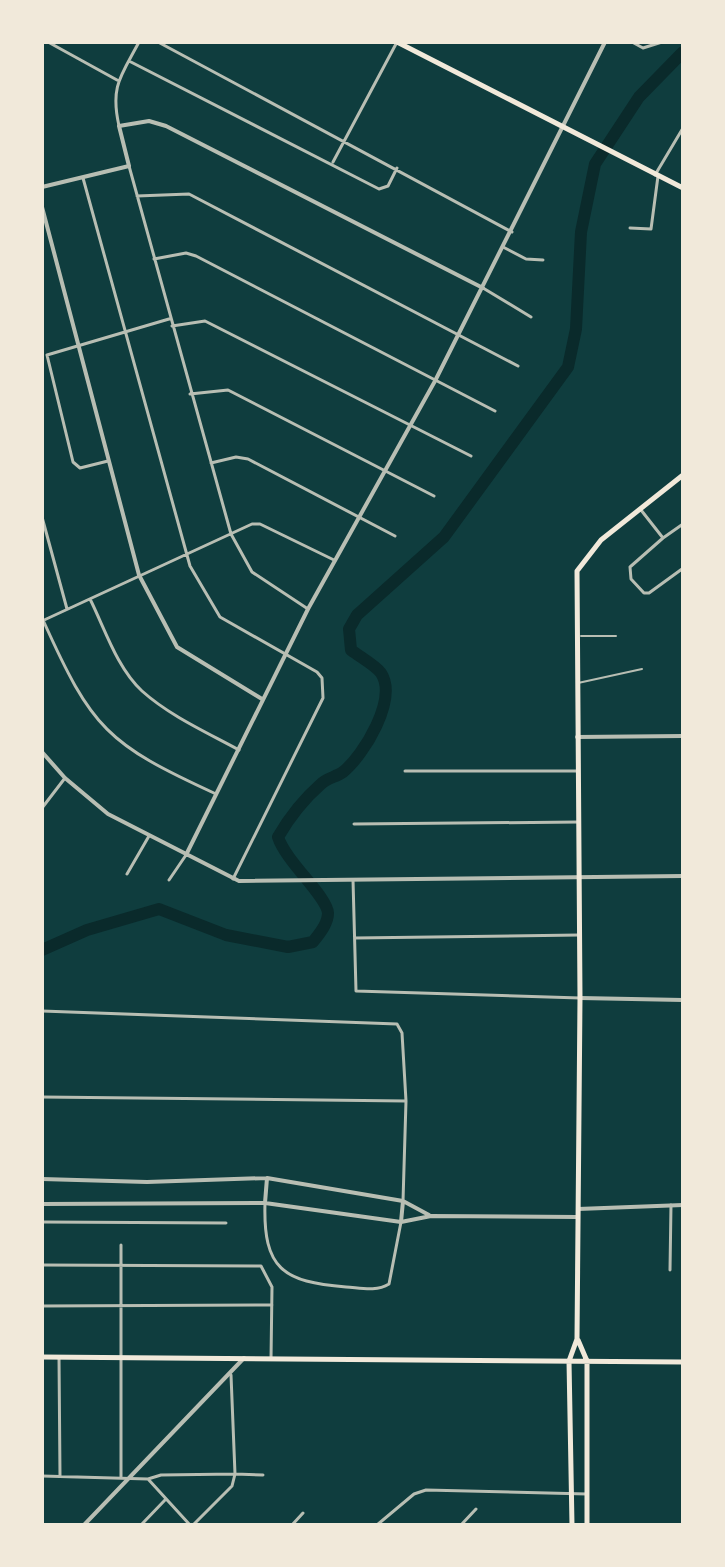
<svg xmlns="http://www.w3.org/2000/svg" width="725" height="1567" font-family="'Varela Round',sans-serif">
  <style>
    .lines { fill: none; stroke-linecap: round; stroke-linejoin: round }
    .river { stroke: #0a2a2b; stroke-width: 12 }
    .service { stroke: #b8beb3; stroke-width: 2 }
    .minor { stroke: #b8beb3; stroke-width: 3 }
    .tertiary { stroke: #b8beb3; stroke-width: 4 }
    .secondary { stroke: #f1e9da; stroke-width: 5 }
  </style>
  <rect width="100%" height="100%" fill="#0f3d3e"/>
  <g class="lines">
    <path class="river" d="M42,950L87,930L159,909L226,935L288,947L313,942C319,934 328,924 328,913C327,896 286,862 278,837C289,818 305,798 321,784C327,778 336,777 343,772C364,755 398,699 381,673C375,665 360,657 351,650L349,629L357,615L444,537L568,367L576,329L581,232L595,164L639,97L683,52"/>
    <path class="service" d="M581,636H616
      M578,683L642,669"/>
    <path class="minor" d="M48,42L117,80
      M158,42L512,232
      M632,42L643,48L662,42
      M129,61L379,189L388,186L397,168
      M119,126C110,86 121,76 139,42
      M333,162L397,42
      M129,166L231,534L252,572L308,609
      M655,175L683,128
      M83,178L190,566L220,617L317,672L322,678L323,698L233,879
      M137,196L189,194L518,366
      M630,228L651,229L658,176
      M503,247L526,259L543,260
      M154,259L186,253L196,256L495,411
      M483,288L531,317
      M172,326L205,321L471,456
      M190,394L228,390L434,496
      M108,461L80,468L73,462L47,355L169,319
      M211,463L236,457L248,459L395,536
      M641,510L663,538L683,524
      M42,517L67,609
      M663,538L630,567L631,579L644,593H649L682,569
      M90,599C105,629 117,668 142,691C170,716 206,732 239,750
      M43,620C92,729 107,744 216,794
      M42,621L252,524H260L334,560
      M405,771H578
      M42,808L65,778
      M354,824L579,822
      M127,874L149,836
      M169,880L186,855
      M353,880L356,991L580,998
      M355,938L579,935
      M42,1011L397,1024L402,1033L406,1101L403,1201
      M42,1097L406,1101
      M265,1203C263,1269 283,1282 346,1287C361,1288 376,1292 389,1284L401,1222
      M42,1222L226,1223
      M121,1245V1476
      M42,1265L261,1266L272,1287L271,1359
      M670,1270L671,1205
      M42,1306L272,1305
      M59,1357L60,1476
      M42,1476L148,1479L161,1475L235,1474L231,1375
      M148,1479L190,1525
      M141,1525L165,1500
      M193,1525L232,1486L235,1474L263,1475
      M292,1525L303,1513
      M377,1525L414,1494L426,1490L587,1494
      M461,1525L476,1509
      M613,1525H617"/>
    <path class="tertiary" d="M42,187L129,166L119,126L149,121L166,126L483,288
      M42,207L139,575L177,647L262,699
      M577,737L683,736
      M42,752L65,778L108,814L239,881L683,876
      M186,855L308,609L435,381L605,42
      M580,998L683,1000
      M42,1179L147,1182L267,1178L403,1201L429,1215
      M265,1203L267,1178
      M42,1204L265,1203L401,1222L431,1216L577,1217
      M578,1209L683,1205
      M401,1222L403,1201
      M84,1525L244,1358"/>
    <path class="secondary" d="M397,42L683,188
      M578,1340L587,1361V1525
      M42,1357L683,1362
      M572,1525L569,1361L577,1339L580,998L577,571L601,540L683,475"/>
  </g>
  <rect width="725" height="1567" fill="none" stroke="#f1e9da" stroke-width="88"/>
</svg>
